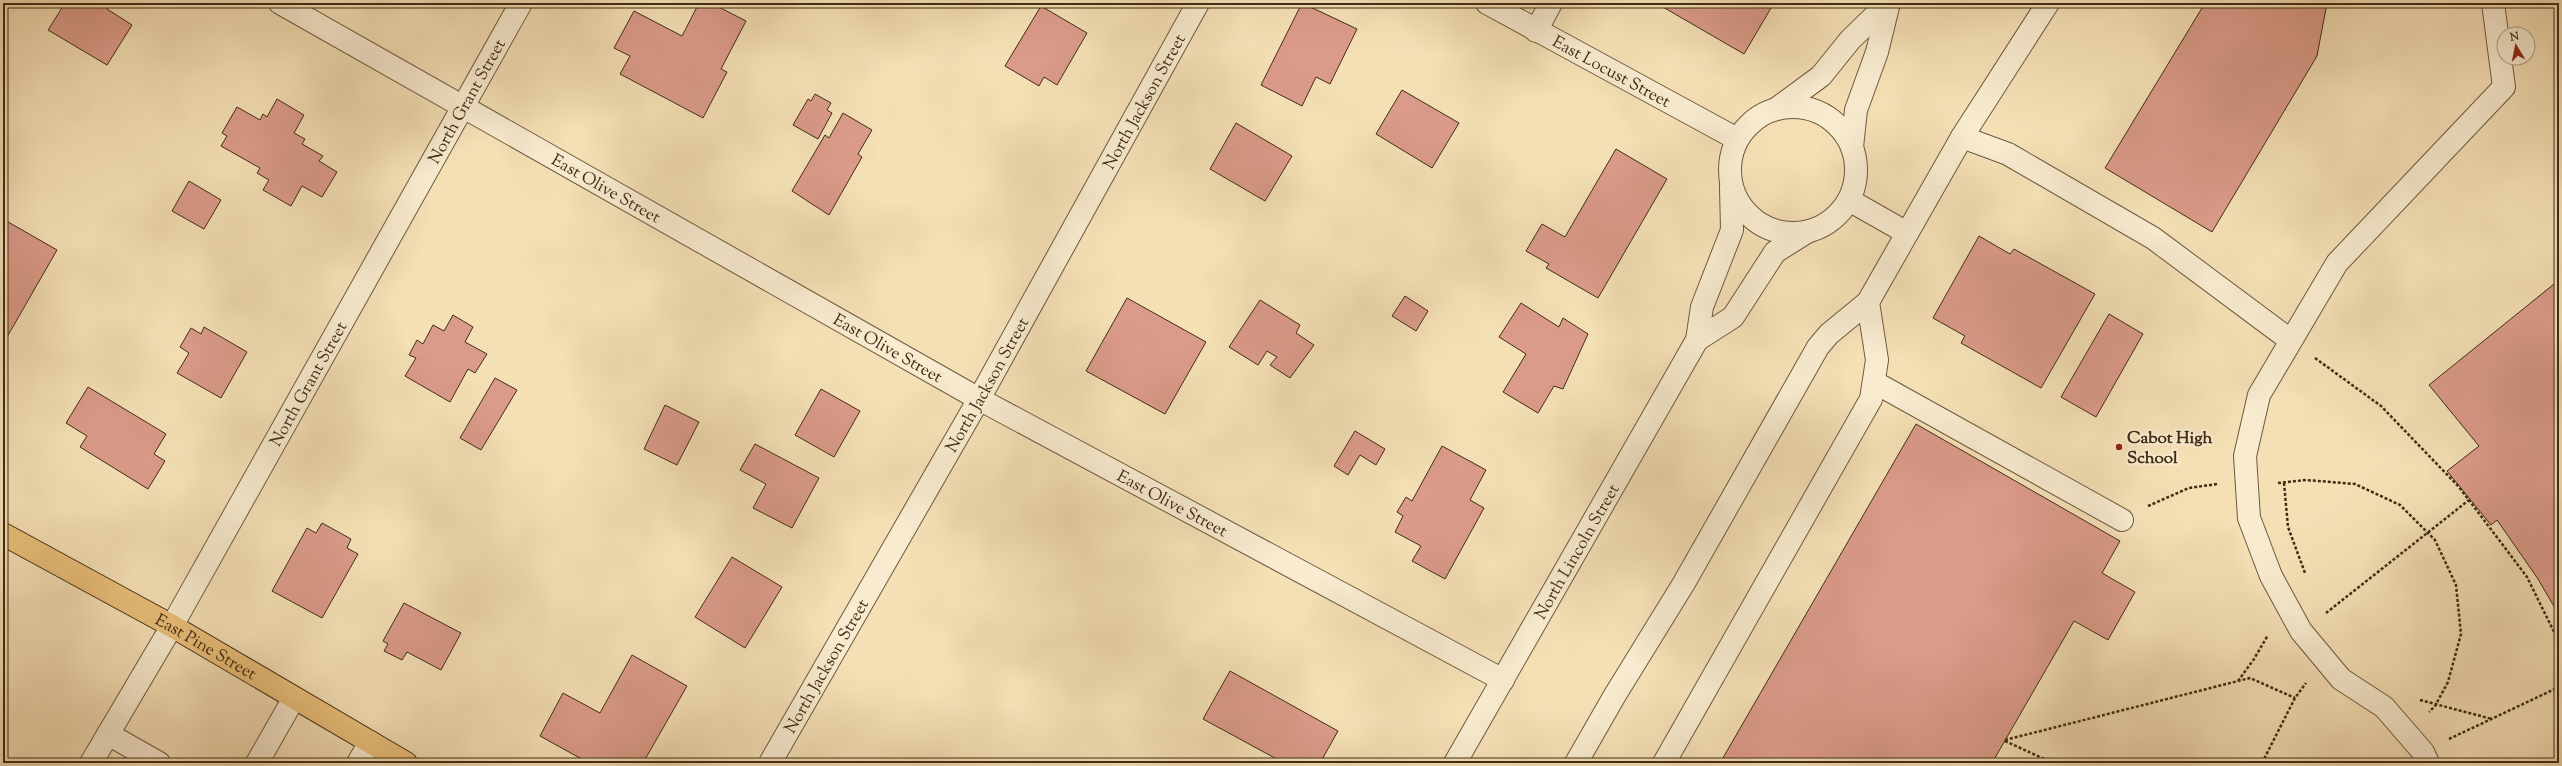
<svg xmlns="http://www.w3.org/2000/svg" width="2562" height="766" font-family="'Sorts Mill Goudy',serif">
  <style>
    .building { fill: #db9b8a; stroke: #402c15 }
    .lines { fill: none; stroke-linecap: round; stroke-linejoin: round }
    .minor-casing { stroke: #6d593d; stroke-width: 24 }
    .major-casing { stroke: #402c15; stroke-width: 24 }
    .path { stroke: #402c15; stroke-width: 2.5; stroke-dasharray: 3 2; stroke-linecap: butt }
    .minor { stroke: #f8ebd0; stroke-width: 22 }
    .major { stroke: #eac07b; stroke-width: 22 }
    .poi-dot { fill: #8f2418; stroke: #f8ebd0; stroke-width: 1.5 }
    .labels { text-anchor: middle; stroke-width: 4; stroke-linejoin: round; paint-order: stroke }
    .street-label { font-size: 17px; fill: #402c15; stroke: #f8ebd0 }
    .poi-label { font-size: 17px; font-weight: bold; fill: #402c15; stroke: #f8ebd0; text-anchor: start }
  </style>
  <rect width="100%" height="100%" fill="#f5e0b6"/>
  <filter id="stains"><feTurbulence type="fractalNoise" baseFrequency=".005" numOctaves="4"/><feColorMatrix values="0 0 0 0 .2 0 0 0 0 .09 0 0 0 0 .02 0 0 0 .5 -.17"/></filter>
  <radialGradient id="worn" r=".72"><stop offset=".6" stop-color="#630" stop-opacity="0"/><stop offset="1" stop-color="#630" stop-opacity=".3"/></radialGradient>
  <path class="building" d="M65,3H108L110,4L107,9L132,25L107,65L48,30Z
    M699,3H711L746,21L721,69L727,72L703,118L620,74L630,56L614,48L634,11L682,36Z
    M1302,3L1357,29L1330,84L1316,77L1302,106L1261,85Z
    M1656,3H1774L1744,54Z
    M2205,3H2327L2317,56L2212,232L2105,168Z
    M1041,6L1087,33L1057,85L1044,77L1039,86L1005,66Z
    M1402,90L1459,123L1432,168L1376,134Z
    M815,94L831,103L827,110L832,113L818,139L793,125L808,99L811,101Z
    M277,99L304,115L294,133L305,139L302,144L323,156L319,161L337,172L322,197L302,186L291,206L263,190L269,180L257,173L260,168L221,146L227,136L222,133L237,107L260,120L263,114L267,117Z
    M843,113L872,130L858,154L862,157L829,215L792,191L825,135L829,138Z
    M1236,123L1292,156L1265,201L1210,169Z
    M1616,149L1667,179L1598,298L1546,268L1549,264L1526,251L1542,224L1565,237Z
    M189,181L221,200L204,229L172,211Z
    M3,219L57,250L3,344Z
    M1979,236L2010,254L2014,249L2095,294L2041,388L1961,343L1965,336L1933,318Z
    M2559,280V615L2538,579L2497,520L2491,525L2447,471L2479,446L2429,385Z
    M1405,296L1428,311L1416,331L1392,316Z
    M1127,298L1206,342L1165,414L1086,371Z
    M1260,300L1300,325L1296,333L1314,345L1290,378L1270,365L1277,357L1267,351L1258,365L1229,347Z
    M1521,303L1559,327L1563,318L1588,334L1563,389L1554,386L1538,413L1503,392L1526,354L1499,337Z
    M2109,314L2143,334L2096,417L2061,397Z
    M453,315L473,327L465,342L487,354L475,373L468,369L450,402L405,376L416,358L409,355L417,340L423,344L433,325L444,331Z
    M204,327L247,352L221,398L177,373L189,353L180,347L191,328L201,334Z
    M495,378L517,390L481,450L460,438Z
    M88,387L166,434L154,454L165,461L148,489L80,447L87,436L66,423Z
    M821,389L860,411L834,457L795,435Z
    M665,405L699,422L677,465L644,449Z
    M1916,424L2120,541L2102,573L2135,592L2108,640L2074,621L1992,763H1720Z
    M1355,431L1385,449L1376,465L1360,455L1348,475L1334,466Z
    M755,444L819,478L792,528L753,508L766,484L740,470Z
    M1442,446L1486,470L1470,500L1484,508L1445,579L1412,561L1421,546L1395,532L1403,516L1397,512L1406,497L1412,501Z
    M322,523L351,539L347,548L358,554L322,618L272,591L307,528L316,533Z
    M732,557L782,587L745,648L695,617Z
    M404,603L461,633L441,670L407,652L402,660L384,651L388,644L383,641Z
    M632,655L687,686L643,763H589L540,736L563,693L600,713Z
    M1230,671L1338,731L1320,763H1284L1203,719Z"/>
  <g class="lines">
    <defs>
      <g id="minor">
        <path id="s1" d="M280,3L979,399L1503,680"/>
        <path id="s2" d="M1487,3L1737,139"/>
        <path d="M1536,31L1551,3"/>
        <circle cx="1793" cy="170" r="63"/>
        <path d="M1776,109L1821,76L1850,40L1888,3"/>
        <path d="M1962,137L2008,154L2153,238L2290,340"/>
        <path d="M1852,147L1856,110L1877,52L1889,3"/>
        <path d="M1849,200L1907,233"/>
        <path d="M1697,340L1733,317L1775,252L1807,232"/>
        <path d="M1874,382L2122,520"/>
        <path d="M108,734L159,763"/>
        <path id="s3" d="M91,763L172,626L521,3"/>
        <path d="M257,763L294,698"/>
        <path d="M358,763L370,742"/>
        <path id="s4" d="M770,763L979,399L1198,3"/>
        <path id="s5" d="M1455,763L1697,340L1702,307L1732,230L1731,187"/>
        <path d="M1576,763L1615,695L1684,583L1818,347L1829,334L1868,302"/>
        <path d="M1664,763L1871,399L1877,360L1868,302L1962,137L2048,3"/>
        <path d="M2428,763L2423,752L2384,707L2341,679L2301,631L2271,576L2249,518L2245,456L2259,395L2337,263L2504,87L2493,3"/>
      </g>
      <g id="major">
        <path id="s6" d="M3,534L172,626L406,763"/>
      </g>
    </defs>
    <use href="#minor" class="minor-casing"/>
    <use href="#major" class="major-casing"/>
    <path class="path" d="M2315,358L2381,406L2459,487L2527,577L2559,642
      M2278,483L2306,480L2355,484L2400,505L2435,540L2456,585L2461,634L2448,682L2435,706L2429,712
      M2284,483L2288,527L2305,573
      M2148,506L2189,488L2217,484
      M2326,613L2469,500
      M2238,681L2254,659L2268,635
      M2420,700L2492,719
      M2449,739L2559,687
      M2005,740L2250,678L2295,698
      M2005,741L2053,763
      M2262,763L2295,698L2306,683"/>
    <use href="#minor" class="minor"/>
    <use href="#major" class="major"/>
  </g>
  <circle class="poi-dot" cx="2119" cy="447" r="4"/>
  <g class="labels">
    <g class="street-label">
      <text dy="6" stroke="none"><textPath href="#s2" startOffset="142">East Locust Street</textPath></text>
      <text dy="6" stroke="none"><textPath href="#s4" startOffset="760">North Jackson Street</textPath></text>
      <text dy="6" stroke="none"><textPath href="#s3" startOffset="761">North Grant Street</textPath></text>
      <text dy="6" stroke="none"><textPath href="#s1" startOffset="375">East Olive Street</textPath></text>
      <text dy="6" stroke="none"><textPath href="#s1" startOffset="699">East Olive Street</textPath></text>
      <text dy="6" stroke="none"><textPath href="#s3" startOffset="437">North Grant Street</textPath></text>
      <text dy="6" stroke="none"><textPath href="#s4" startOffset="436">North Jackson Street</textPath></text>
      <text dy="6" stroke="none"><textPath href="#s1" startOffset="1023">East Olive Street</textPath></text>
      <text dy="6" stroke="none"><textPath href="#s5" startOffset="244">North Lincoln Street</textPath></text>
      <text dy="6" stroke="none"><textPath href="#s6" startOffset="232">East Pine Street</textPath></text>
      <text dy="6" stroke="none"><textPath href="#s4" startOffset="112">North Jackson Street</textPath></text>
    </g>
    <g class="poi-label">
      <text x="2127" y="443">Cabot High<tspan x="2127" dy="20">School</tspan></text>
    </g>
  </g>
  <rect width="2562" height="766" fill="none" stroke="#f5e0b6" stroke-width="16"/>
  <rect x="4" y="4" width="2554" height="758" fill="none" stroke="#402c15" stroke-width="2"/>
  <rect x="8" y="8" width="2546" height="750" fill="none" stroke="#402c15"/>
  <g transform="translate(2516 46) rotate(350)"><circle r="19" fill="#f8ebd0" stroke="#ae9f85"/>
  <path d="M0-3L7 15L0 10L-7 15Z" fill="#8f2418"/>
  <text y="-6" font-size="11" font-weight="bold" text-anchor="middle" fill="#402c15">N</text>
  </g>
  <rect width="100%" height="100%" filter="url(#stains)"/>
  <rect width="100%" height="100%" fill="url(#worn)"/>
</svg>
